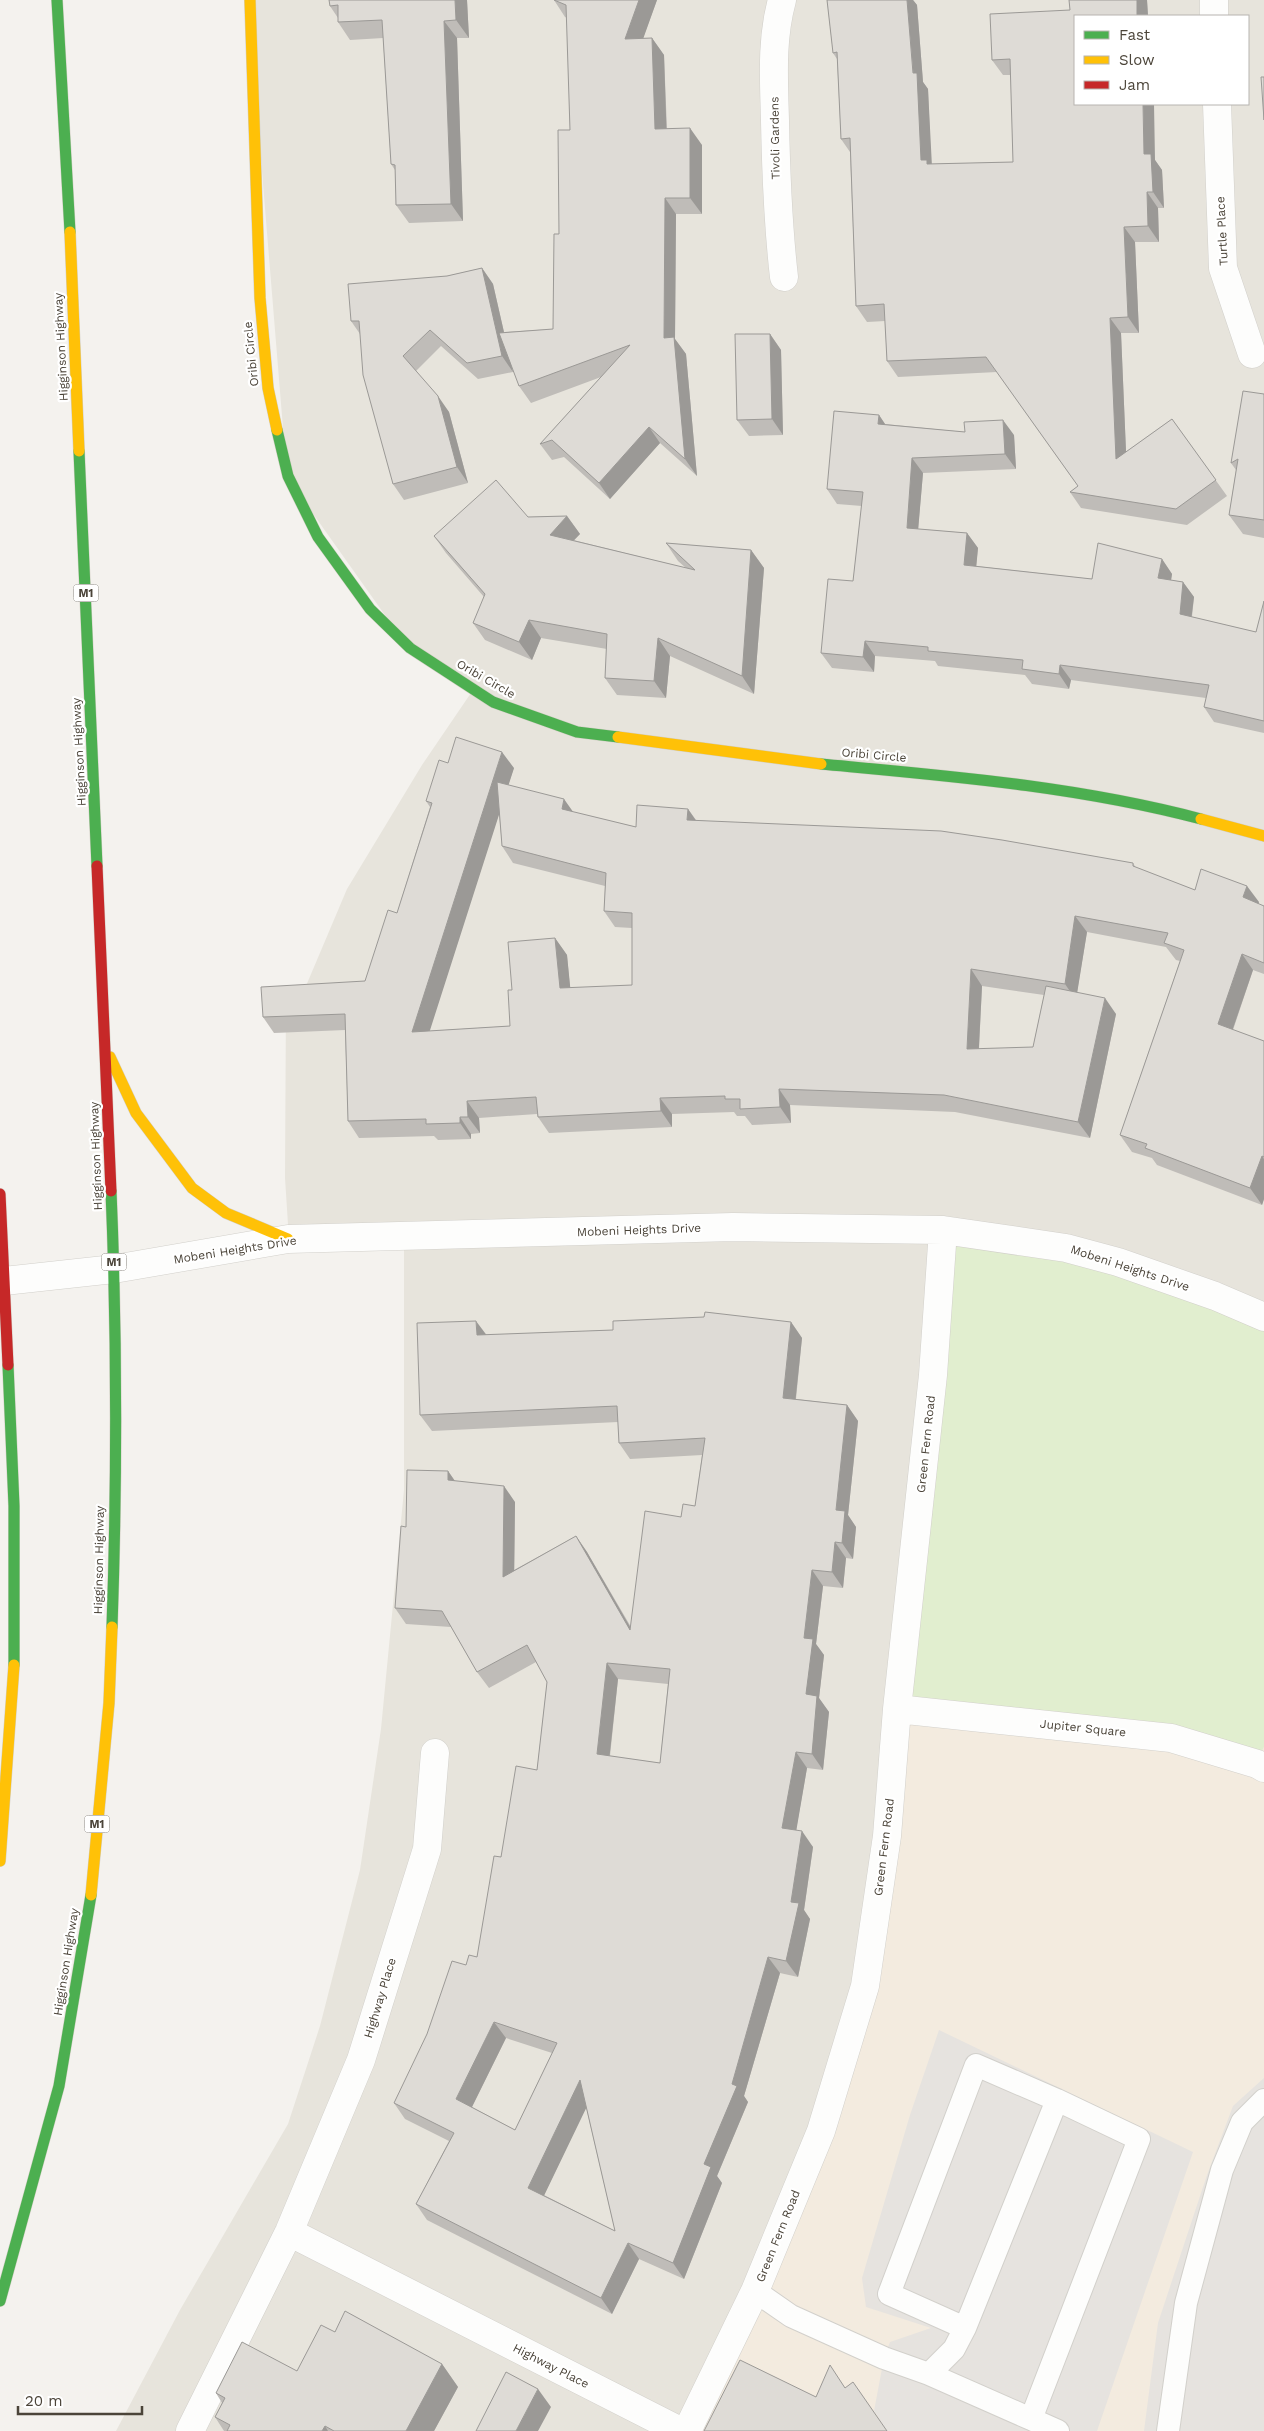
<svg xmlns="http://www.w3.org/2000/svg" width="1264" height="2431" font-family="'Work Sans',sans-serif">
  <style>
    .residential { fill: #e7e4dc; fill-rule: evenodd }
    .commercial { fill: #f3ebdf }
    .green { fill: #e1eecf }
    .parking { fill: #e6e3df }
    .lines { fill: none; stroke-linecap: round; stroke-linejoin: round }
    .lane-casing { stroke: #d2d0cb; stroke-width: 24 }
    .street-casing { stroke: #d2d0cb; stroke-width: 29 }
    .fast-casing { stroke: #d3cfc5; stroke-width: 12 }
    .slow-casing { stroke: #d3cfc5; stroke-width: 12 }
    .jam-casing { stroke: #d3cfc5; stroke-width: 12 }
    .lane { stroke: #fdfdfc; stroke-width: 22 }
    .street { stroke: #fdfdfc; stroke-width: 28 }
    .fast { stroke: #4caf50; stroke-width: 11 }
    .slow { stroke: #ffc107; stroke-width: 11 }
    .jam { stroke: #c62828; stroke-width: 11 }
    .wall { fill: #bfbcb8; fill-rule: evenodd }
    .shaded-wall { fill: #9b9996 }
    .building { fill: #dedbd6; stroke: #9b9996; fill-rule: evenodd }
    .labels { text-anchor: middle; stroke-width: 4.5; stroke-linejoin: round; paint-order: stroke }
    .shield { fill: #fff; stroke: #817c74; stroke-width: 1 }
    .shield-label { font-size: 11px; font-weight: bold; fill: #4b4439 }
    .street-label { font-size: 12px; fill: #4b4439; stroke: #fff }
  </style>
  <rect width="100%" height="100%" fill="#f4f2ee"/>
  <path class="residential" d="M248,0H1264V1319L866,1987L688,2431H116L180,2310L288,2124L320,2026L360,1870L381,1729L404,1490V1237L289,1240L285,1178L286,997L303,993L347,889L422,765L473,690L409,649L287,477ZM1075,16H1248V104H1075Z"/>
  <path class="commercial" d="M898,1709L1255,1761L1264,1747V2431H688L866,1987Z"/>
  <path class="green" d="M943,1230L1025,1241L1264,1319V1747L1256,1761L898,1709Z"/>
  <path class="parking" d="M939,2030L1193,2152L1097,2431H887L874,2411L884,2358L890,2342L931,2328L866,2307L862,2278L910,2115Z
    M1264,2078V2431H1144L1158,2323L1207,2175L1233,2106Z"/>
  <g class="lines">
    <defs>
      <path id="lane" d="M755,2291L791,2316L884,2358L929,2374L954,2349L965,2328L1057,2100L1139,2139L1031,2419L929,2374
        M965,2328L889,2294L976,2065L1057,2100
        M1031,2419L1058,2431
        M1168,2431L1186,2303L1222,2170L1242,2122L1264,2100"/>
      <path id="street" d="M782,0C771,40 774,80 775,121C776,173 778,225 784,277
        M1214,0V16
        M1217,104L1223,268L1252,354
        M4,1281L114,1269L288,1239L733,1227L943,1230L1066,1248L1118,1262L1215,1296L1264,1317
        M897,1709L1171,1738L1257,1764L1264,1768
        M289,2232L680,2431
        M190,2431L289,2232L361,2060L427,1849L435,1753
        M687,2431L755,2291L821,2131L865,1986L887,1836L897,1709L933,1375L943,1230"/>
      <path id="fast" d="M57,0L70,232
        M277,430L288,476L318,537L370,609L410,648L493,702L577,732L618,737
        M79,451L97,866
        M821,764C949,776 1076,786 1201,819
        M111,1191C117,1335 117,1482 112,1627
        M8,1365L14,1506V1665
        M0,2301L59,2086L91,1895"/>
      <path id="slow" d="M250,0L260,298L268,388L277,430
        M70,232L79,451
        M618,737L821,764
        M1201,819L1264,836
        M110,1057L136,1113L192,1188L226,1213L288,1239
        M0,1861L14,1665
        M91,1895L109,1703L112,1627"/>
      <path id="jam" d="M97,866L111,1191
        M0,1194L8,1365"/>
    </defs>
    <use href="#lane" class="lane-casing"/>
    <use href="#street" class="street-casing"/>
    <use href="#fast" class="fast-casing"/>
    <use href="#slow" class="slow-casing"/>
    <use href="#jam" class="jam-casing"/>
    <use href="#lane" class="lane"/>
    <use href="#street" class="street"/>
    <use href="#fast" class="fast"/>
    <use href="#slow" class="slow"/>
    <use href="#jam" class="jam"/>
  </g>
  <path class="wall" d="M329,0H467L469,38H457L463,221L409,223L396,205L395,170L391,164L383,38L350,40L338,22V18L330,6Z
    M554,0H657L643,38H652L664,55L667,129L702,145V214H676L675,339L686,354L697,476L660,443L610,499L564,457L552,460L540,444L601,377L531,403L519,386L511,363L513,372L478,379L441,346L416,371L449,412L468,483L404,500L393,484L360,334L351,321L447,276L482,268L493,284L504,332L553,329L559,234L570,130L567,18L565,17Z
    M827,0H913L917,5L923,82L928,89L931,164L1013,162L1011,75H1003L992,60L1070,10L1069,0H1147L1148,16H1075L1155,160L1162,170L1164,208H1158L1159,242H1135L1139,333H1121L1126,452L1172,419L1227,496L1187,525L1081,508L1070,492L1078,486L997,372L898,377L887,361L885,321L867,322L856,306L850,152L841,139L837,59L833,53Z
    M770,334L781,350L783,435L749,436L737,420Z
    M1264,394V538L1243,534L1229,515L1236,470L1231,463Z
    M879,415L885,424L965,432L1014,435L1016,469L923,473L918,529L967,533L978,548L976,566L1092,579L1162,559L1172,574L1171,580L1183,582L1194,597L1192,617L1256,632L1264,601V733L1214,722L1204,707L1206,698L1071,680L1069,689L1032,684L1025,675L938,666L935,661L875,656L874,672L832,668L821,653L853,581L862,506L837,504L827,489Z
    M567,516L580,534L573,540L686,568L678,561L666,543L751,550L764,568L754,694L670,656L666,698L617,695L605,678L607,649L541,638L532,660L485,640L473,623L484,597L446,553L434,536L528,517Z
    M448,763L514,768L508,785L573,812L636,827L688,809L696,820L1133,863L1136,868L1195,890L1259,902L1258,904L1264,906V974L1253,970L1233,1030L1264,1041V1199L1262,1205L1157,1165L1152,1158L1132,1152L1120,1135L1180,961L1176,960L1166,947L1087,932L1077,992L1116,1014L1090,1138L955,1112L790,1105L791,1123L752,1125L745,1116H737L734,1112L672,1114V1127L549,1133L538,1117L537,1114L479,1118L480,1133L471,1134V1139L438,1140L434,1136L359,1138L348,1121L345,1030L274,1033L263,1017L365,981L397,913L430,807L426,801ZM499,813L502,846L513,863L605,886L604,911L615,927L632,928V985L570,988L567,955L555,938L512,990L510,1026L429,1031ZM982,986L1044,995L1033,1047L979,1049Z
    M791,1322L802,1338L796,1399L847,1405L858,1421L848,1515L856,1527L853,1559L846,1558L843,1588L823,1586L816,1644L824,1655L819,1698L829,1712L823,1770L807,1768L796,1830L813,1847L804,1910L810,1919L798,1977L780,1973L744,2096L748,2102L717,2176L722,2183L684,2279L639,2259L612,2314L427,2220L416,2204L449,2141L405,2119L394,2103L466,1965L477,1957L501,1857L537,1770L547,1682L536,1662L489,1688L477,1672L451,1627L406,1624L395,1608L406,1527L448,1471L455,1481L515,1502L514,1570L576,1536L587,1552L631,1627L681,1517L695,1506L702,1455L630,1459L619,1443L618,1422L432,1431L420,1415L486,1335L613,1330ZM618,1679L668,1684L660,1763L610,1756ZM506,2038L552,2053L515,2130L472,2107ZM586,2107L615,2231L544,2195Z
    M335,2332L442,2364L458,2387L434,2431H224L215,2417L222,2403L216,2393L297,2371Z"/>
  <path class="shaded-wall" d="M455,0H467L469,38L456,20Z
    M639,0H657L637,56L625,39Z
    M907,0H913L917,5L923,82L928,89L932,167L921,160Z
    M1137,0H1147L1148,16H1137Z
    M444,21L457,38L463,221L451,204Z
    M652,38L664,55L667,146L655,129Z
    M1143,104H1154L1155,160L1162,170L1164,208L1153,192L1144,154Z
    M690,128L702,145V214L690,198Z
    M1147,192L1158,208L1159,242L1148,226Z
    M665,198L676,214L675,339L686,354L697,476L685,459L664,338Z
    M1124,227L1135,242L1139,333L1128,317Z
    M482,268L493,284L513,372L502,356Z
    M1110,318L1121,333L1127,475L1116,459Z
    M770,334L781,350L783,435L772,419Z
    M438,396L449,412L468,483L457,467Z
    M879,415L889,430L878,424Z
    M1003,420L1014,435L1016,469L1005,454Z
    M649,427L660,443L610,499L599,483Z
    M912,458L923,473L917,543L907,528Z
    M567,516L580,534L563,552L550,535Z
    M967,533L978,548L975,580L964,565Z
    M751,550L764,568L754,694L742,676Z
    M1162,559L1172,574L1169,593L1158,578Z
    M1183,582L1194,597L1190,629L1180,614Z
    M529,620L541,638L532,660L519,642Z
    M658,638L670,656L666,698L654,681Z
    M865,641L875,656L874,672L863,657Z
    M1060,665L1071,680L1069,689L1059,674Z
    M502,752L514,768L424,1049L412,1032Z
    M564,799L576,816L562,809Z
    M688,809L699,825L687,820Z
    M1247,886L1259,902L1255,914L1243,897Z
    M1075,916L1087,932L1076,1000L1065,984Z
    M555,938L567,955L572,1005L560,988Z
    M1242,954L1253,970L1229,1040L1218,1024Z
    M971,969L982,986L978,1065L967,1049Z
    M1105,998L1116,1014L1090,1138L1078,1122Z
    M779,1089L790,1105L791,1123L780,1107Z
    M660,1098L672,1114V1127L661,1111Z
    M467,1101L479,1118L480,1133L468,1117Z
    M460,1117L471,1134V1139L460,1123Z
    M1262,1156L1264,1159V1199L1262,1205L1250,1188Z
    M476,1321L488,1337L477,1335Z
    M791,1322L802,1338L794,1414L783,1398Z
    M847,1405L858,1421L848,1515L856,1527L853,1559L842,1543L836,1510Z
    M448,1471L459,1487L448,1480Z
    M504,1486L515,1502L514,1593L503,1577Z
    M576,1536L587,1552L641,1646L630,1630Z
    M835,1542L846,1558L843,1588L832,1572Z
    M812,1570L823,1586L816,1644L824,1655L819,1698L829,1712L823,1770L812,1754L806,1694L804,1638Z
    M607,1663L618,1679L608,1770L597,1754Z
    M796,1752L807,1768L794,1844L782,1828Z
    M802,1831L813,1847L804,1910L810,1919L798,1977L786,1961L791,1902Z
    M768,1957L780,1973L744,2096L748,2102L717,2176L722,2183L684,2279L673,2263L704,2164L732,2084Z
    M494,2022L506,2038L468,2115L456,2099Z
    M580,2080L592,2096L540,2204L528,2188Z
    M628,2243L639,2259L612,2314L601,2298Z
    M442,2364L458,2387L434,2431H406Z
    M538,2389L551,2407L538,2431H516Z
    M325,2426L328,2431H322Z"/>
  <path class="building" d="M329,0H455L456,20L444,21L451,204L396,205L395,165L391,164L382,20L338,22V5L330,6Z
    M554,0H639L625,39L652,38L655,129L690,128V198H665L664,338L674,337L685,459L649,427L599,483L552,440L540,444L630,345L519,386L499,333L553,329L554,234H559L558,130H570L566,5Z
    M827,0H907L913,73H917L921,160H927V164L1013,162L1010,59L992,60L990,14L1070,10L1069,0H1137V16H1075V104H1143L1144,154H1151L1153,192H1147L1148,226L1124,227L1128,317L1110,318L1116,459L1172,419L1216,480L1176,509L1070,492L1078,486L986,357L887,361L884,304L856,306L850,138L841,139L837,52L833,53Z
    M1261,77H1264V120Z
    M482,268L502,356L467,363L430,330L403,356L438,396L457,467L393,484L363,375L359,321H351L348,284L447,276Z
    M735,334H770L772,419L737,420Z
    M1243,391L1264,394V520L1229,515L1238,459L1231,463Z
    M834,411L879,415L878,424L965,432L964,422L1003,420L1005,454L912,458L907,528L967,533L964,565L1092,579L1098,543L1162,559L1158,578L1183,582L1180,614L1256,632L1264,601V721L1204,707L1209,685L1060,665L1059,674L1022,669L1023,660L928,651V647L865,641L863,657L821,653L828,579L853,581L863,492L827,489Z
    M496,480L528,517L567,516L550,535L695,570L666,543L751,550L742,676L658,638L654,681L605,678L607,634L529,620L519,642L473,623L485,594L434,536Z
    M456,737L502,752L412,1032L510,1026L508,990H512L508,942L555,938L560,988L632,985V913L604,911L606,873L502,846L497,782L564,799L562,809L636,827L637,805L688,809L687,820L941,831L1002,840L1133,863V866L1195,890L1201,869L1247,886L1243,897L1264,906V963L1242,954L1218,1024L1264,1041V1157L1262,1156L1250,1188L1145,1148L1147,1144L1120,1135L1184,950L1164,943L1168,933L1075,916L1065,984L971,969L967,1049L1033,1047L1046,986L1105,998L1078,1122L944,1095L779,1089L780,1107L740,1109V1099H725V1096L660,1098L661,1111L538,1117L536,1097L467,1101L468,1117H460V1123L426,1124V1119L348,1121L345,1014L263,1017L261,987L365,981L388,910L397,913L432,803L426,801L439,760L448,763Z
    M705,1312L791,1322L783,1398L847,1405L836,1510L845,1511L842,1543L835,1542L832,1572L812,1570L804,1638L813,1639L806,1694L817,1696L812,1754L796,1752L782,1828L802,1831L791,1902L799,1903L786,1961L768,1957L732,2084L737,2086L704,2164L711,2167L673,2263L628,2243L601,2298L416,2204L454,2133L394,2103L427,2034L452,1961L466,1965L469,1955L477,1957L494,1856L501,1857L516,1766L537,1770L547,1682L527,1645L477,1672L442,1611L395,1608L401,1526L406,1527L407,1470L448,1471V1480L504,1486L503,1577L576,1536L630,1630L645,1511L681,1517L683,1504L695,1506L705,1438L619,1443L617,1406L420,1415L417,1323L476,1321L477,1335L613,1330V1321L704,1317ZM607,1663L670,1669L660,1763L597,1754ZM494,2022L557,2043L515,2130L456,2099ZM580,2080L615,2231L528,2188Z
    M345,2311L442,2364L406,2431H334L325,2426L322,2431H227L230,2425L215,2417L225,2398L216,2393L242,2342L297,2371L321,2325L335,2332Z
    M740,2360L816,2397L830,2365L845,2388L853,2382L887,2431H704Z
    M506,2372L538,2389L516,2431H476Z"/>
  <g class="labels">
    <g class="shield">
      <rect x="73.5" y="584.5" width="25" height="17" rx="4"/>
      <rect x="101.5" y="1253.5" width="25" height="17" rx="4"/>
      <rect x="84.5" y="1815.5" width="25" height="17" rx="4"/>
    </g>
    <g class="shield-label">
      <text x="86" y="597">M1</text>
      <text x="114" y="1266">M1</text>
      <text x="97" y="1828">M1</text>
    </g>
    <g class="street-label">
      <text transform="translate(775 138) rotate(-91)" y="4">Tivoli Gardens</text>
      <text transform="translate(1222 231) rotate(-93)" y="4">Turtle Place</text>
      <text transform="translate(61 347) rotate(-93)" y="4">Higginson Highway</text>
      <text transform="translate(251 354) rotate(-96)" y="4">Oribi Circle</text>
      <text transform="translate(486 679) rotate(30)" y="4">Oribi Circle</text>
      <text transform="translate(79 752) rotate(-93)" y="4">Higginson Highway</text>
      <text transform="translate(874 755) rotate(5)" y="4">Oribi Circle</text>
      <text transform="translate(96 1156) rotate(-92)" y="4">Higginson Highway</text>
      <text transform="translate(639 1230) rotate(-2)" y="4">Mobeni Heights Drive</text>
      <text transform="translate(235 1250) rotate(-9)" y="4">Mobeni Heights Drive</text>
      <text transform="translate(1130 1268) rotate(18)" y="4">Mobeni Heights Drive</text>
      <text transform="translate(926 1444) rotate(-84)" y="4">Green Fern Road</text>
      <text transform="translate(99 1560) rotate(-89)" y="4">Higginson Highway</text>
      <text transform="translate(1083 1728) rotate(6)" y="4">Jupiter Square</text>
      <text transform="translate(884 1847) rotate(-83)" y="4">Green Fern Road</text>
      <text transform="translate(66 1962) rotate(-81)" y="4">Higginson Highway</text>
      <text transform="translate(380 1998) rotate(-73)" y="4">Highway Place</text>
      <text transform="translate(778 2236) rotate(-68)" y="4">Green Fern Road</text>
      <text transform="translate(551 2366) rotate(27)" y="4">Highway Place</text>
    </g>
  </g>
  <rect x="1074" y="15" width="175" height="90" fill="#ffffff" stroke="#b7b4b0"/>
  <rect x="1084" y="31" width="25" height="8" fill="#4caf50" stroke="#b7b4b0"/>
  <text x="1119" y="40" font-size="15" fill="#4b4439">Fast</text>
  <rect x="1084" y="56" width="25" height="8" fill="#ffc107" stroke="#b7b4b0"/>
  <text x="1119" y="65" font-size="15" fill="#4b4439">Slow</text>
  <rect x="1084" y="81" width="25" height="8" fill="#c62828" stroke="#b7b4b0"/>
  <text x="1119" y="90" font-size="15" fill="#4b4439">Jam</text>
  <path d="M18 2406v8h124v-8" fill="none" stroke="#4b4439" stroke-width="2.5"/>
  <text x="25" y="2406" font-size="15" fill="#4b4439" stroke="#ffffff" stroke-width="4" paint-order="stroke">20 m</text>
</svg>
